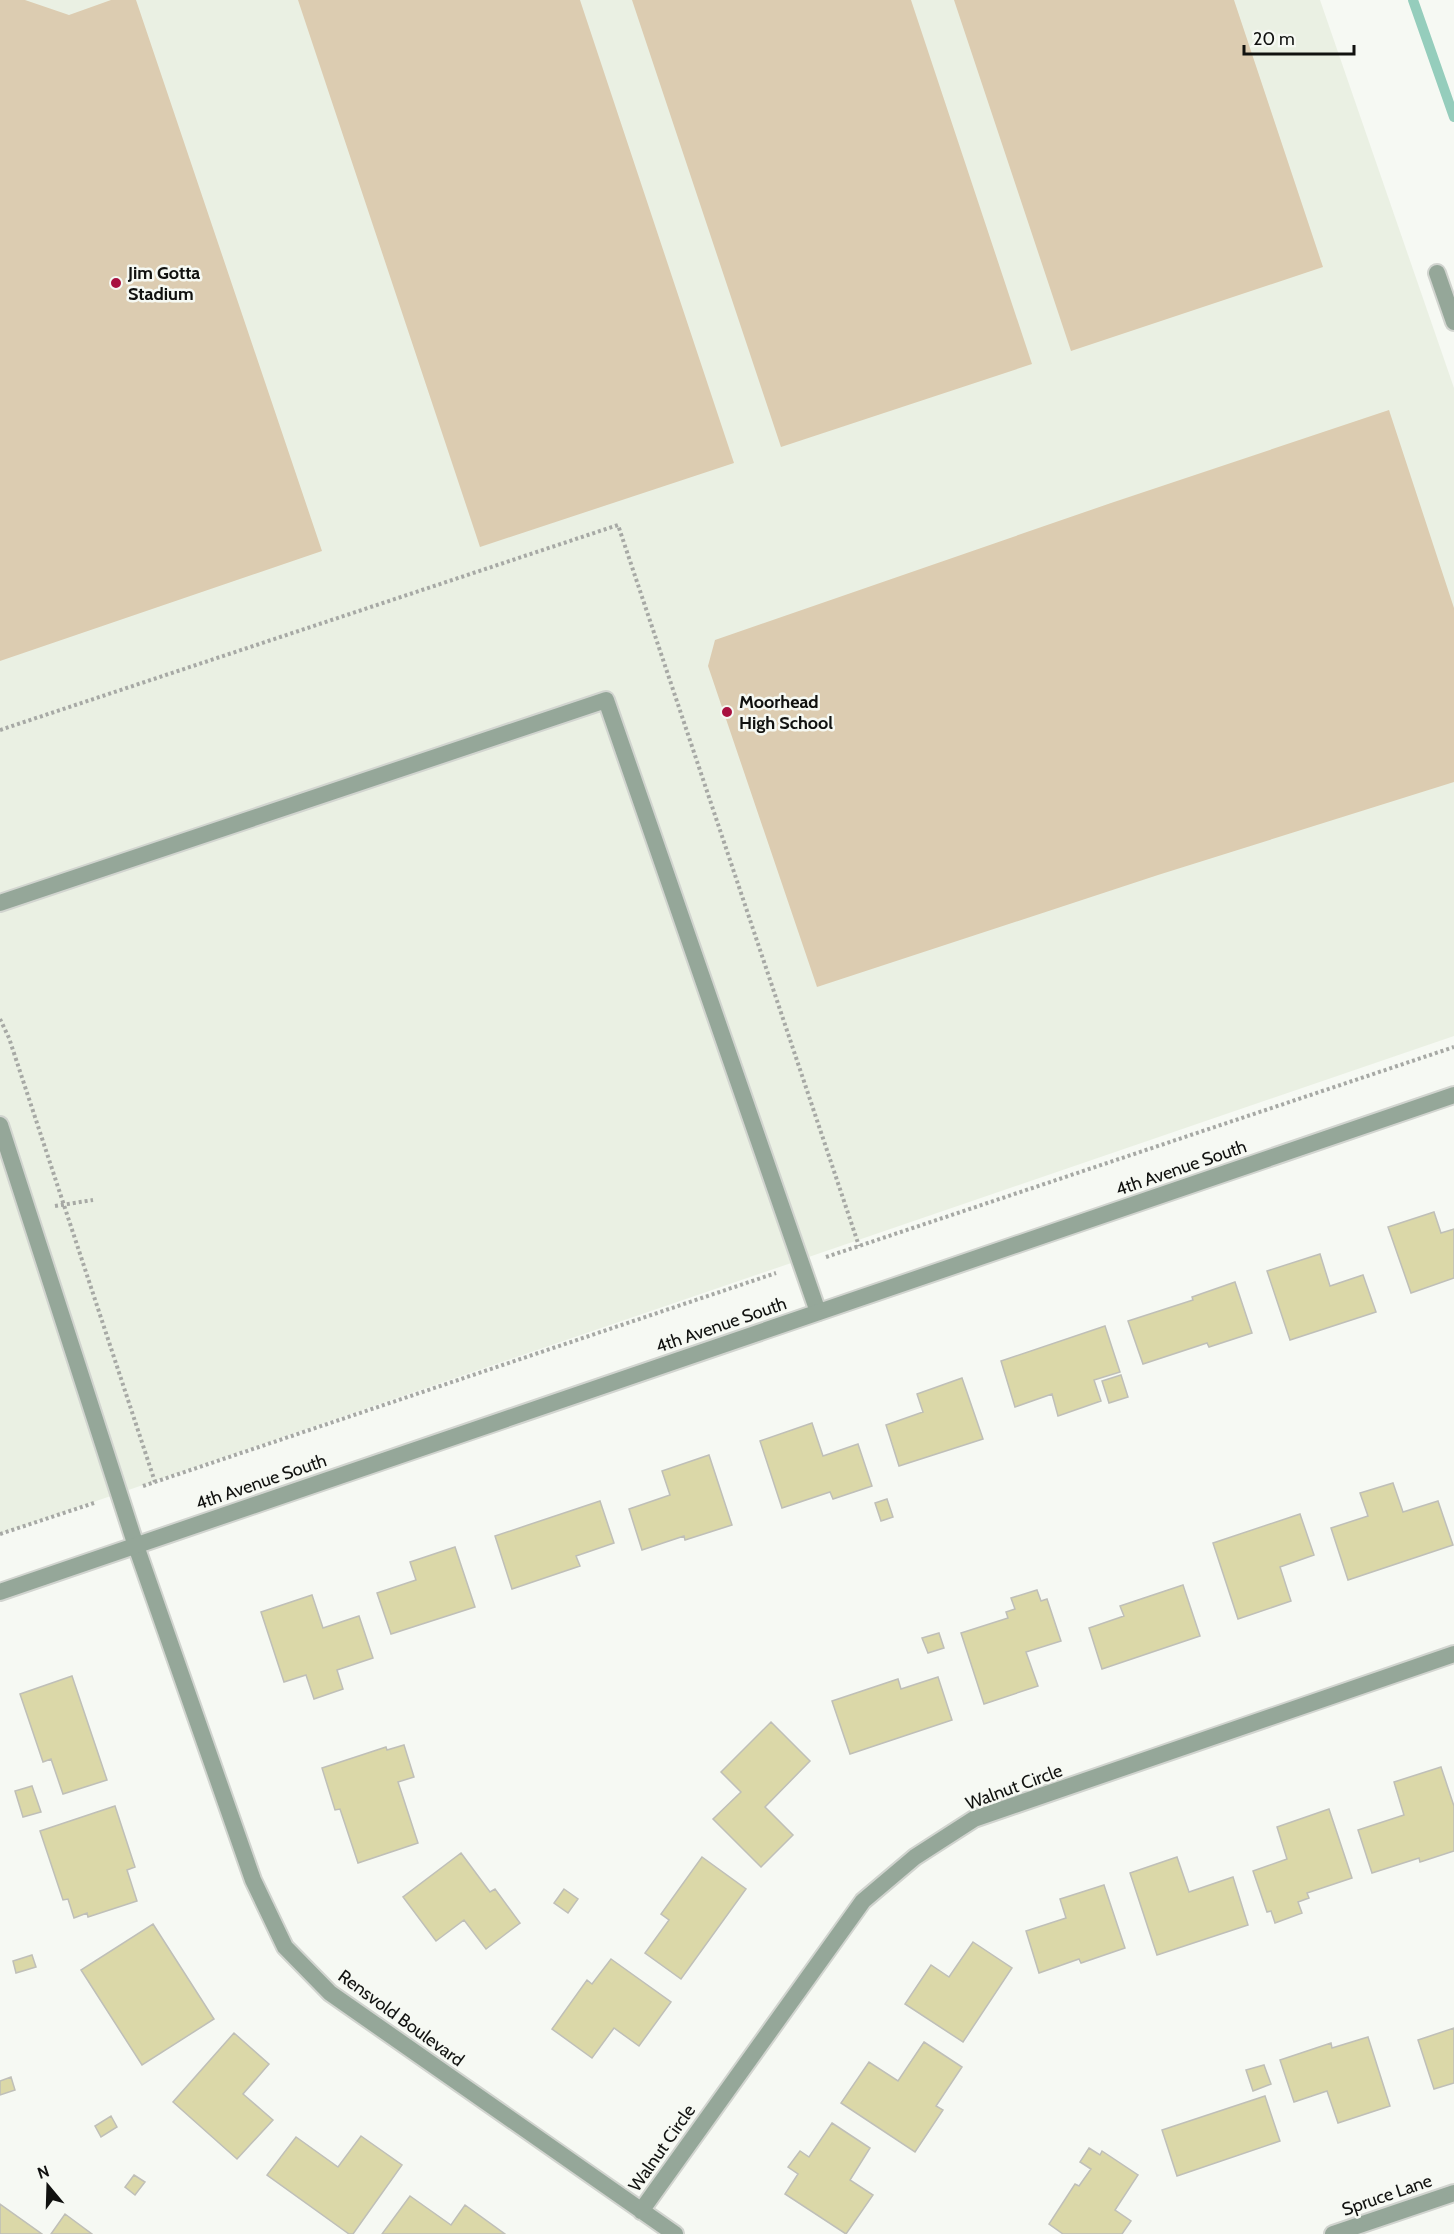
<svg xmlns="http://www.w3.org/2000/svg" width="1454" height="2234" font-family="Cabin,sans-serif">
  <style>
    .built { fill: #eaf0e3 }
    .green { fill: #dcccb1 }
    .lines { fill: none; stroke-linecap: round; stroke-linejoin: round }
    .stream { stroke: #95cdbc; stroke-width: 10 }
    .building { fill: #dbd8a8; stroke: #bfbfb8; stroke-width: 1.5 }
    .service-casing { stroke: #d1d4cf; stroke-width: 20 }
    .minor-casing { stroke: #d1d4cf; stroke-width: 20 }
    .tertiary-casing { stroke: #d1d4cf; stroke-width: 20 }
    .path { stroke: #a7a9a5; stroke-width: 4; stroke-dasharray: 3 3; stroke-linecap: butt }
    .service { stroke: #95a799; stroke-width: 16 }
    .minor { stroke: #95a799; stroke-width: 16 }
    .tertiary { stroke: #95a799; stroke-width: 16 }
    .poi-dot { fill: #a81140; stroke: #f6f9f3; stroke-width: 2 }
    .labels { text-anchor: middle; stroke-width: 5; stroke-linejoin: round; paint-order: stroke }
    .poi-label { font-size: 18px; font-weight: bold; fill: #111210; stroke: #f6f9f3; text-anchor: start }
    .street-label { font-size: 18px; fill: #111210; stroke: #f6f9f3 }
  </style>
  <rect width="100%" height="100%" fill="#f6f9f3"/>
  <path class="built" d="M0,0H1320L1454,388V1036L0,1534Z"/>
  <path class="green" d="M0,0H25L69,15L111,0H136L322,551L0,661Z
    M298,0H580L734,463L480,547Z
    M632,0H911L1032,364L781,447Z
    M954,0H1234L1323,267L1071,351Z
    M1389,410L1454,608V782L1158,875L817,987L708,666L715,640L1111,503Z"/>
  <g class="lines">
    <path class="stream" d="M1413,0L1454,117"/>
  </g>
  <path class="building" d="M1434,1212L1441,1233L1454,1229V1278L1411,1293L1388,1227Z
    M1320,1254L1330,1286L1363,1275L1376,1312L1290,1340L1267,1271Z
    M1235,1282L1252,1333L1209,1347L1207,1343L1143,1364L1128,1321L1193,1300L1192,1297Z
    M1105,1326L1120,1372L1094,1380L1101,1401L1058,1416L1052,1394L1015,1407L1001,1361Z
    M1121,1375L1128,1397L1109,1403L1102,1381Z
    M962,1378L983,1439L899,1466L886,1425L923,1412L917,1394Z
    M812,1423L823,1456L858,1444L872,1486L833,1499L830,1492L782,1508L760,1441Z
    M709,1455L732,1525L685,1540L684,1536L642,1550L629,1509L670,1495L662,1471Z
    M1393,1483L1403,1512L1438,1501L1453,1545L1348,1580L1331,1528L1368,1516L1360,1493Z
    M887,1499L893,1517L881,1521L875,1503Z
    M600,1501L614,1543L576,1556L580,1566L512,1589L495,1536Z
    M1300,1514L1314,1555L1280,1567L1291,1601L1238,1619L1213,1543Z
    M455,1547L475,1607L391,1634L377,1593L416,1580L410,1562Z
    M1183,1585L1200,1636L1102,1669L1089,1628L1124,1616L1120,1606Z
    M1037,1590L1041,1601L1047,1599L1061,1641L1026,1652L1038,1686L984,1704L961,1633L1008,1618L1006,1612L1015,1609L1011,1598Z
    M312,1595L323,1628L359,1616L373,1658L337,1670L343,1689L314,1699L306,1675L284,1682L261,1612Z
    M939,1633L944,1648L928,1653L922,1638Z
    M72,1676L107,1780L63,1794L51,1759L43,1762L20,1694Z
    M938,1677L952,1720L850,1754L832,1701L898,1679L901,1689Z
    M771,1722L810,1761L765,1807L793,1835L761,1867L713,1819L741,1792L721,1772Z
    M404,1745L414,1777L398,1782L418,1843L358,1863L340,1809L335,1810L322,1768L386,1747L387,1750Z
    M1441,1767L1454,1806V1851L1420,1862L1419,1858L1372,1873L1358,1830L1404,1815L1394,1782Z
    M32,1786L41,1812L23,1817L15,1791Z
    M115,1806L135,1867L127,1870L137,1901L88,1917L87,1913L74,1918L68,1899L63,1900L40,1831Z
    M1329,1809L1352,1878L1307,1893L1309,1898L1298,1902L1302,1913L1275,1923L1271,1911L1267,1912L1253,1871L1287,1859L1277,1827Z
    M461,1853L490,1892L495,1889L520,1923L486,1949L464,1920L436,1941L403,1897Z
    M702,1857L746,1889L681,1979L645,1953L669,1920L661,1914Z
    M1177,1857L1189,1892L1233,1877L1248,1925L1157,1955L1130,1873Z
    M1104,1885L1125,1948L1081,1963L1079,1959L1039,1973L1026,1931L1066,1918L1060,1899Z
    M564,1889L578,1899L568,1913L554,1903Z
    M153,1924L214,2019L142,2065L81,1970Z
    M973,1942L1012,1968L963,2042L905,2004L931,1965L949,1977Z
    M32,1955L36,1967L16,1973L13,1961Z
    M611,1959L671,2002L639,2046L614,2028L592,2058L552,2029L587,1980L592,1984Z
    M1454,2028V2083L1434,2089L1418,2040Z
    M234,2033L269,2064L243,2094L273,2120L237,2159L173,2102Z
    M1368,2037L1390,2106L1338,2123L1327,2091L1294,2102L1280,2060L1331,2043L1332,2048Z
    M924,2042L962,2067L936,2106L943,2110L915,2152L841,2103L869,2062L898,2081Z
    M1264,2065L1271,2084L1253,2091L1246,2070Z
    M11,2077L15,2090L0,2095V2081Z
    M1265,2096L1280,2141L1177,2176L1162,2130Z
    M111,2116L117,2127L101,2137L95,2126Z
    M832,2123L870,2148L850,2180L873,2195L846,2234L785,2194L798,2174L788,2167L800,2151L809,2157Z
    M361,2136L402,2165L353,2234H349L267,2175L296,2137L338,2167Z
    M1089,2148L1100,2155L1102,2151L1138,2175L1115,2210L1131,2221L1122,2234H1063L1049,2224L1075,2184L1079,2186L1091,2169L1080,2162Z
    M134,2175L145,2182L135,2195L125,2187Z
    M410,2196L451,2225L465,2205L505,2234H382Z
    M0,2204L42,2234H0Z
    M65,2214L92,2234H51Z"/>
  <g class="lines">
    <defs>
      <path id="service" d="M1437,273L1454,322
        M0,903L606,700L818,1312
        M0,1125L136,1546"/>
      <path id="minor" d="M136,1546L253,1880L285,1947L330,1993L675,2234
        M641,2211L863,1901L915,1857L974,1819L1454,1654
        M1333,2234L1454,2193"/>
      <path id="tertiary" d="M0,1592L1454,1095"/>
    </defs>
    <use href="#service" class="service-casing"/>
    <use href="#minor" class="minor-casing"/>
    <use href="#tertiary" class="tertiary-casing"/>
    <path class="path" d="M0,730L618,525L859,1246
      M0,1019L9,1038L155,1482
      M55,1206L93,1200
      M826,1257L1454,1047
      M143,1486L776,1273
      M0,1534L94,1503"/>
    <use href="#service" class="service"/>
    <use href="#minor" class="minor"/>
    <use href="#tertiary" class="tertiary"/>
  </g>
  <g class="poi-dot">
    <circle cx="116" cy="283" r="6"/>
    <circle cx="727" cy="712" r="6"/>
  </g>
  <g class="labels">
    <g class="poi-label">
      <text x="128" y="279">Jim Gotta<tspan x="128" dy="21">Stadium</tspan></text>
      <text x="739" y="708">Moorhead<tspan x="739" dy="21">High School</tspan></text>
    </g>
    <g class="street-label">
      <text transform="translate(1181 1168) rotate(-19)" y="6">4th Avenue South</text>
      <text transform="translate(721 1325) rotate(-19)" y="6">4th Avenue South</text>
      <text transform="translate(261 1482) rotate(-19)" y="6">4th Avenue South</text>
      <text transform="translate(1014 1787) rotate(-20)" y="6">Walnut Circle</text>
      <text transform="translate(401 2018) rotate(36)" y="6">Rensvold Boulevard</text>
      <text transform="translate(662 2148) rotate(-55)" y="6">Walnut Circle</text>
      <text transform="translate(1387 2195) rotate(-19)" y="6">Spruce Lane</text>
    </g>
  </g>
  <g transform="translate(48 2186) rotate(341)" stroke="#f6f9f3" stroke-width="4.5" paint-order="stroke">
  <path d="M0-4.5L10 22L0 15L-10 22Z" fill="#111210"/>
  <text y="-9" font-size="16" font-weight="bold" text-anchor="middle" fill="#111210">N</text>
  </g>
  <path d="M1244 45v9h110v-9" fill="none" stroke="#111210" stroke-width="3"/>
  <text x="1253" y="45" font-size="18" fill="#111210" stroke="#f6f9f3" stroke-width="4.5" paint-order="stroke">20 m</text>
</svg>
